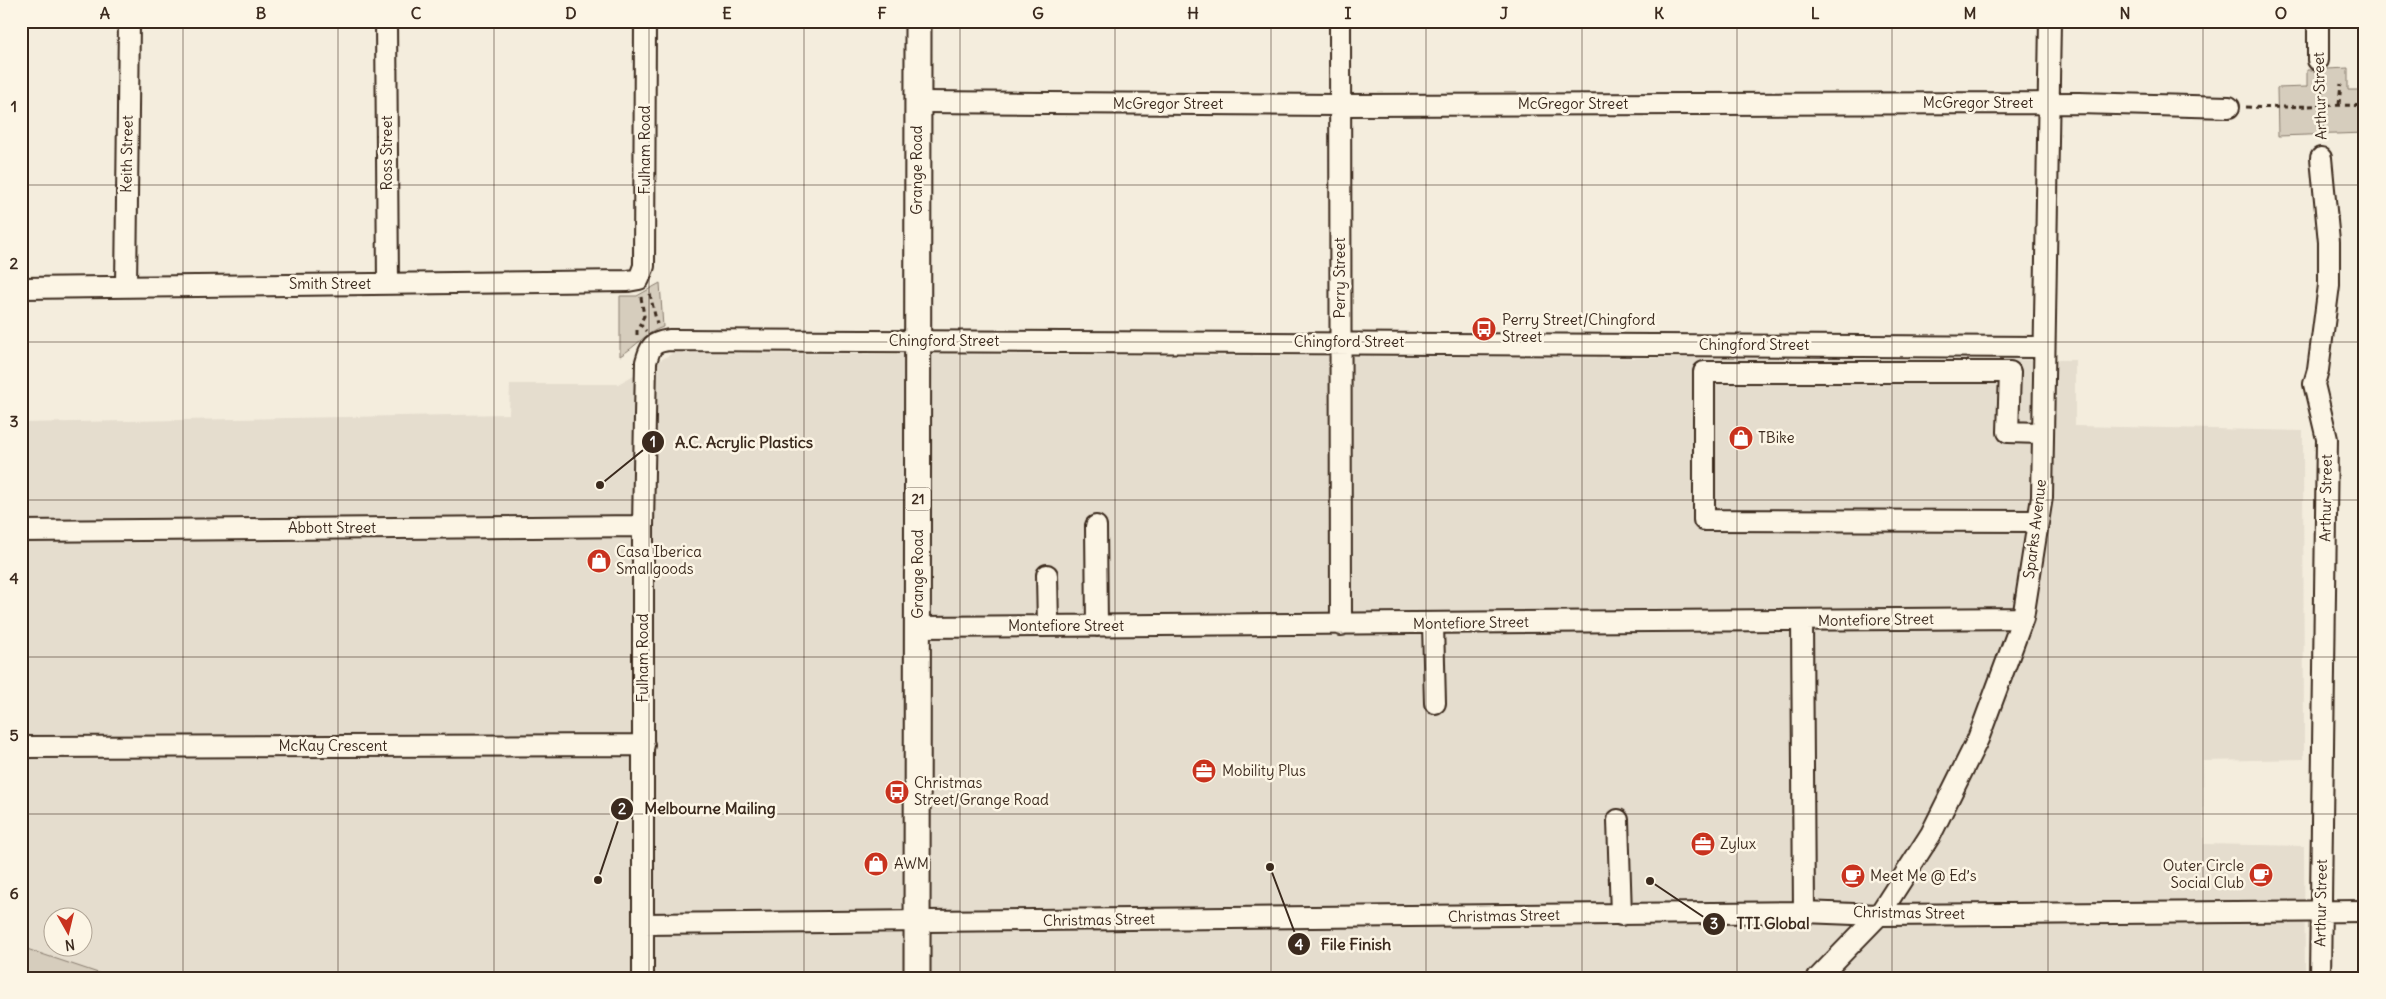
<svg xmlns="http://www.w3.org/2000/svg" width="2386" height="999" font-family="Delius,sans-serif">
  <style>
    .built { fill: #e5ddce; fill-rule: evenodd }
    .green { fill: #d6cdbd; stroke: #887c6e }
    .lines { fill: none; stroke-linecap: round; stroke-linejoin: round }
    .minor-casing { stroke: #3b2a1e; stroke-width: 24 }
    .major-casing { stroke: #3b2a1e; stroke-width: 29 }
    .path { stroke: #3b2a1e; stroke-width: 3; stroke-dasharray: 5 4; stroke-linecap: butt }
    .minor { stroke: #fcf5e5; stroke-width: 20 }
    .major { stroke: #fcf5e5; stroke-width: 25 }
    .grid { fill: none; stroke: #3b2a1e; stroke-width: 1; stroke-opacity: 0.55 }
    .labels { text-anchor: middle; stroke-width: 5; stroke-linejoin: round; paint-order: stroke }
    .shield { fill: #fcf5e5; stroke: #75675a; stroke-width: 1 }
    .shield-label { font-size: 14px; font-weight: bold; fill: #3b2a1e }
    .street-label { font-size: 15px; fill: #3b2a1e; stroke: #fcf5e5 }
    .poi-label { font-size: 15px; fill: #3b2a1e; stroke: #fcf5e5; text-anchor: start }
    .leader { fill: none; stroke: #3b2a1e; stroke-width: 2 }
    .callout-dot { fill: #3b2a1e; stroke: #fcf5e5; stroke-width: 2 }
    .mark-label { font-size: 15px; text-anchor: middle; font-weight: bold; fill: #fff }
    .callout-label { font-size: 16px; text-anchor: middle; font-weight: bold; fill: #3b2a1e; stroke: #fcf5e5; stroke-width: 5; stroke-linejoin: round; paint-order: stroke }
    .neatline { fill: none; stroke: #3b2a1e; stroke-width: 2 }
    .grid-label { font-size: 16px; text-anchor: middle; font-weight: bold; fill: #3b2a1e }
  </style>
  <rect width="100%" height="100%" fill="#f4eddd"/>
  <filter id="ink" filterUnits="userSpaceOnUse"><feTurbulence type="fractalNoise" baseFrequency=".02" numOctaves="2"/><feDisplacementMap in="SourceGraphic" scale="10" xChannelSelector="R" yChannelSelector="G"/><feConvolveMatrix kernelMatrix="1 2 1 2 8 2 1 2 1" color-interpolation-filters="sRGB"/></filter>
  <g filter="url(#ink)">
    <path class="built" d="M673,353L2075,360V426L2303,431L2304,759L2203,761L2204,844L2304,846L2305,978H113L21,947V423L509,414L510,384H618ZM52,916H82V946H52Z"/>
    <path class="green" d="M2348,68V90H2365V133L2278,136L2277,88L2307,87V70Z
      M660,283L663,327C645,333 637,346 620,356V296H637Z
      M21,947L113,978H21Z"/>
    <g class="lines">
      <defs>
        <path id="minor" d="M386,21L388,284
          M1340,21L1341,625
          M2318,21V60
          M918,102L1340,105L2078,103L2229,107
          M126,286L129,21
          M21,288L628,281L639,279L644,266L645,21
          M2038,521L1704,520V372H2010L2008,432L2042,433
          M1096,526L1097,626
          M21,531L643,526
          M1047,575L1048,626
          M1802,620L1804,912
          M1433,624L1435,703
          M918,627L2023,618
          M21,747L644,745
          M1618,820L1621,915
          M643,924L1804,912L1879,915L2365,911
          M643,978V526L646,362C651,345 652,343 669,340L2043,347
          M1818,978L1879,915L1931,834L1978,739L2023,618L2042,497L2050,21
          M2320,978L2327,439L2314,384L2318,370L2329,285V242L2321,158"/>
        <path id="major" d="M917,978L918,21"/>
      </defs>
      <use href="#minor" class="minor-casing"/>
      <use href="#major" class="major-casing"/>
      <path class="path" d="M2322,78L2323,142
        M2339,104L2341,84
        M2246,107C2286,109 2325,103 2365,106
        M650,294L657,324
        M641,297L644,316L640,324L646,331
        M637,335V330L640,324"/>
      <use href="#minor" class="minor"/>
      <use href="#major" class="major"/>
    </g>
  </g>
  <path class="grid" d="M183,21V978M338,21V978M494,21V978M649,21V978M804,21V978M960,21V978M1115,21V978M1271,21V978M1426,21V978M1582,21V978M1737,21V978M1892,21V978M2048,21V978M2203,21V978M21,185H2365M21,342H2365M21,500H2365M21,657H2365M21,814H2365"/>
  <defs>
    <symbol id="bus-disc" viewBox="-11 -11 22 22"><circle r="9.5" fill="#c8321e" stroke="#fcf5e5"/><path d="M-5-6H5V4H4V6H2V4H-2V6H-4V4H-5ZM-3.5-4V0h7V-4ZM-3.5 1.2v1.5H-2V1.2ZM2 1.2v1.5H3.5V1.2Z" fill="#fff"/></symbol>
    <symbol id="shop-disc" viewBox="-11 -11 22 22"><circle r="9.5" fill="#c8321e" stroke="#fcf5e5"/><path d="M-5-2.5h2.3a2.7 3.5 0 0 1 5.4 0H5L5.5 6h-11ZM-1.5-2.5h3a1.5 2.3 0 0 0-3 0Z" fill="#fff"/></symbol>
    <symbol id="office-disc" viewBox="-11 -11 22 22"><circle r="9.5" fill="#c8321e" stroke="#fcf5e5"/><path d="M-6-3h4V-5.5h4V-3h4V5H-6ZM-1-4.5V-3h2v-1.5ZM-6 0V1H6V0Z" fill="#fff"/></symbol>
    <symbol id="cafe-disc" viewBox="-11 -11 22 22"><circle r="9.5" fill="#c8321e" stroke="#fcf5e5"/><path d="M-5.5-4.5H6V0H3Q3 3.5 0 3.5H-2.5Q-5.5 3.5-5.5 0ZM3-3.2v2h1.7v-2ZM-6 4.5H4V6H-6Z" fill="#fff"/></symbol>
  </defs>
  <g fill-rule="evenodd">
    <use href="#bus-disc" x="1470" y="315" width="28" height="28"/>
    <use href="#shop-disc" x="1727" y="424" width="28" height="28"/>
    <use href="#shop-disc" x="585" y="547" width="28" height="28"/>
    <use href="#office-disc" x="1190" y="757" width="28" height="28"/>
    <use href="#bus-disc" x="883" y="778" width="28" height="28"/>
    <use href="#office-disc" x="1689" y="830" width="28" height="28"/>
    <use href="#shop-disc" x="862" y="850" width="28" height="28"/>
    <use href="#cafe-disc" x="2247" y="861" width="28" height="28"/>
    <use href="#cafe-disc" x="1839" y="862" width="28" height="28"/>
  </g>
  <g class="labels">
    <rect class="shield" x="905.5" y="487.5" width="25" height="23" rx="4"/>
    <g class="shield-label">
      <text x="918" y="504">21</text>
    </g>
    <g class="street-label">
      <text transform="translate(2320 96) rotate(-92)" y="5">Arthur Street</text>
      <text x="1978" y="108">McGregor Street</text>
      <text x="1168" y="109">McGregor Street</text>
      <text x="1573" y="109">McGregor Street</text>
      <text transform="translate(645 150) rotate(-90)" y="5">Fulham Road</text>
      <text transform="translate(387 153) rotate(-90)" y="5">Ross Street</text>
      <text transform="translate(127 154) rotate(-89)" y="5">Keith Street</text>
      <text transform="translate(917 170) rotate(-90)" y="5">Grange Road</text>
      <text transform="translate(1340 278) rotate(-90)" y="5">Perry Street</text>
      <text x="330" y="289">Smith Street</text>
      <text x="944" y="346">Chingford Street</text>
      <text x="1349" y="347">Chingford Street</text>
      <text x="1754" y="350">Chingford Street</text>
      <text transform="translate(2326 498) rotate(-89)" y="5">Arthur Street</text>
      <text x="332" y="533">Abbott Street</text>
      <text transform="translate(2035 529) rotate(-83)" y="5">Sparks Avenue</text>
      <text transform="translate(918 574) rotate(-90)" y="5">Grange Road</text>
      <text transform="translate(1876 620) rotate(-1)" y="5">Montefiore Street</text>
      <text transform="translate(1471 623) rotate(-1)" y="5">Montefiore Street</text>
      <text x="1066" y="631">Montefiore Street</text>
      <text transform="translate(643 658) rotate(-90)" y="5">Fulham Road</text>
      <text x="333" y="751">McKay Crescent</text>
      <text transform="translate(2321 903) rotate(-89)" y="5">Arthur Street</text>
      <text transform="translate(1909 913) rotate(1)" y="5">Christmas Street</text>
      <text transform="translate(1504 916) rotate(-1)" y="5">Christmas Street</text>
      <text transform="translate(1099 920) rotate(-1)" y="5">Christmas Street</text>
    </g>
    <g class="poi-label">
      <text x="1502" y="325">Perry Street/Chingford<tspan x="1502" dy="17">Street</tspan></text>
      <text x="1758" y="443">TBike</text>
      <text x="616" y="557">Casa Iberica<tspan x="616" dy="17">Smallgoods</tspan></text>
      <text x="1222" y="776">Mobility Plus</text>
      <text x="914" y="788">Christmas<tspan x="914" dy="17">Street/Grange Road</tspan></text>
      <text x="1720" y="849">Zylux</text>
      <text x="894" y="869">AWM</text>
      <text x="2244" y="871" text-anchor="end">Outer Circle<tspan x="2244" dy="17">Social Club</tspan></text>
      <text x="1870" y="881">Meet Me @ Ed’s</text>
    </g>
  </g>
  <path class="leader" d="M600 485L653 442M598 880L622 809M1650 881L1714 924M1270 867L1299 944"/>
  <g class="callout-dot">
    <circle cx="600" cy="485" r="5"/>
    <circle cx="598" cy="880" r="5"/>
    <circle cx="1650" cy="881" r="5"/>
    <circle cx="1270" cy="867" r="5"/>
    <circle cx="653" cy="442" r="12"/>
    <circle cx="622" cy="809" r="12"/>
    <circle cx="1714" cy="924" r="12"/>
    <circle cx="1299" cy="944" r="12"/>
  </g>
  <g class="mark-label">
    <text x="653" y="447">1</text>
    <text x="622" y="814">2</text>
    <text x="1714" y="929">3</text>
    <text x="1299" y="950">4</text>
  </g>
  <g class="callout-label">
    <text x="744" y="448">A.C. Acrylic Plastics</text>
    <text x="710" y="814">Melbourne Mailing</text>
    <text x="1773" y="929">TTI Global</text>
    <text x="1356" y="950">File Finish</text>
  </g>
  <rect width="2386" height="999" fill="none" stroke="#fcf5e5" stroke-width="55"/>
  <g transform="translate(68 932) rotate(172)"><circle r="24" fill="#fcf5e5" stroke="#afa495"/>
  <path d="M0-4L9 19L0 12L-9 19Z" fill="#c8321e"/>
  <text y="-8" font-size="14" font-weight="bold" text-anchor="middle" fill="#3b2a1e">N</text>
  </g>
  <rect x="28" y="28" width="2330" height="944" class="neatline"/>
  <g class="grid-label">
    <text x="105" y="19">A</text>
    <text x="261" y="19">B</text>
    <text x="416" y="19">C</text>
    <text x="571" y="19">D</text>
    <text x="727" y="19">E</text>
    <text x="882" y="19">F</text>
    <text x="1038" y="19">G</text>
    <text x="1193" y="19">H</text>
    <text x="1348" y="19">I</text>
    <text x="1504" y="19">J</text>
    <text x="1659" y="19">K</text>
    <text x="1815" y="19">L</text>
    <text x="1970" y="19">M</text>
    <text x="2125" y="19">N</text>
    <text x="2281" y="19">O</text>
    <text x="14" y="112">1</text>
    <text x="14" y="269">2</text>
    <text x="14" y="427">3</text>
    <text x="14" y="584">4</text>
    <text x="14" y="741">5</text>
    <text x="14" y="899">6</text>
  </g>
</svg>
